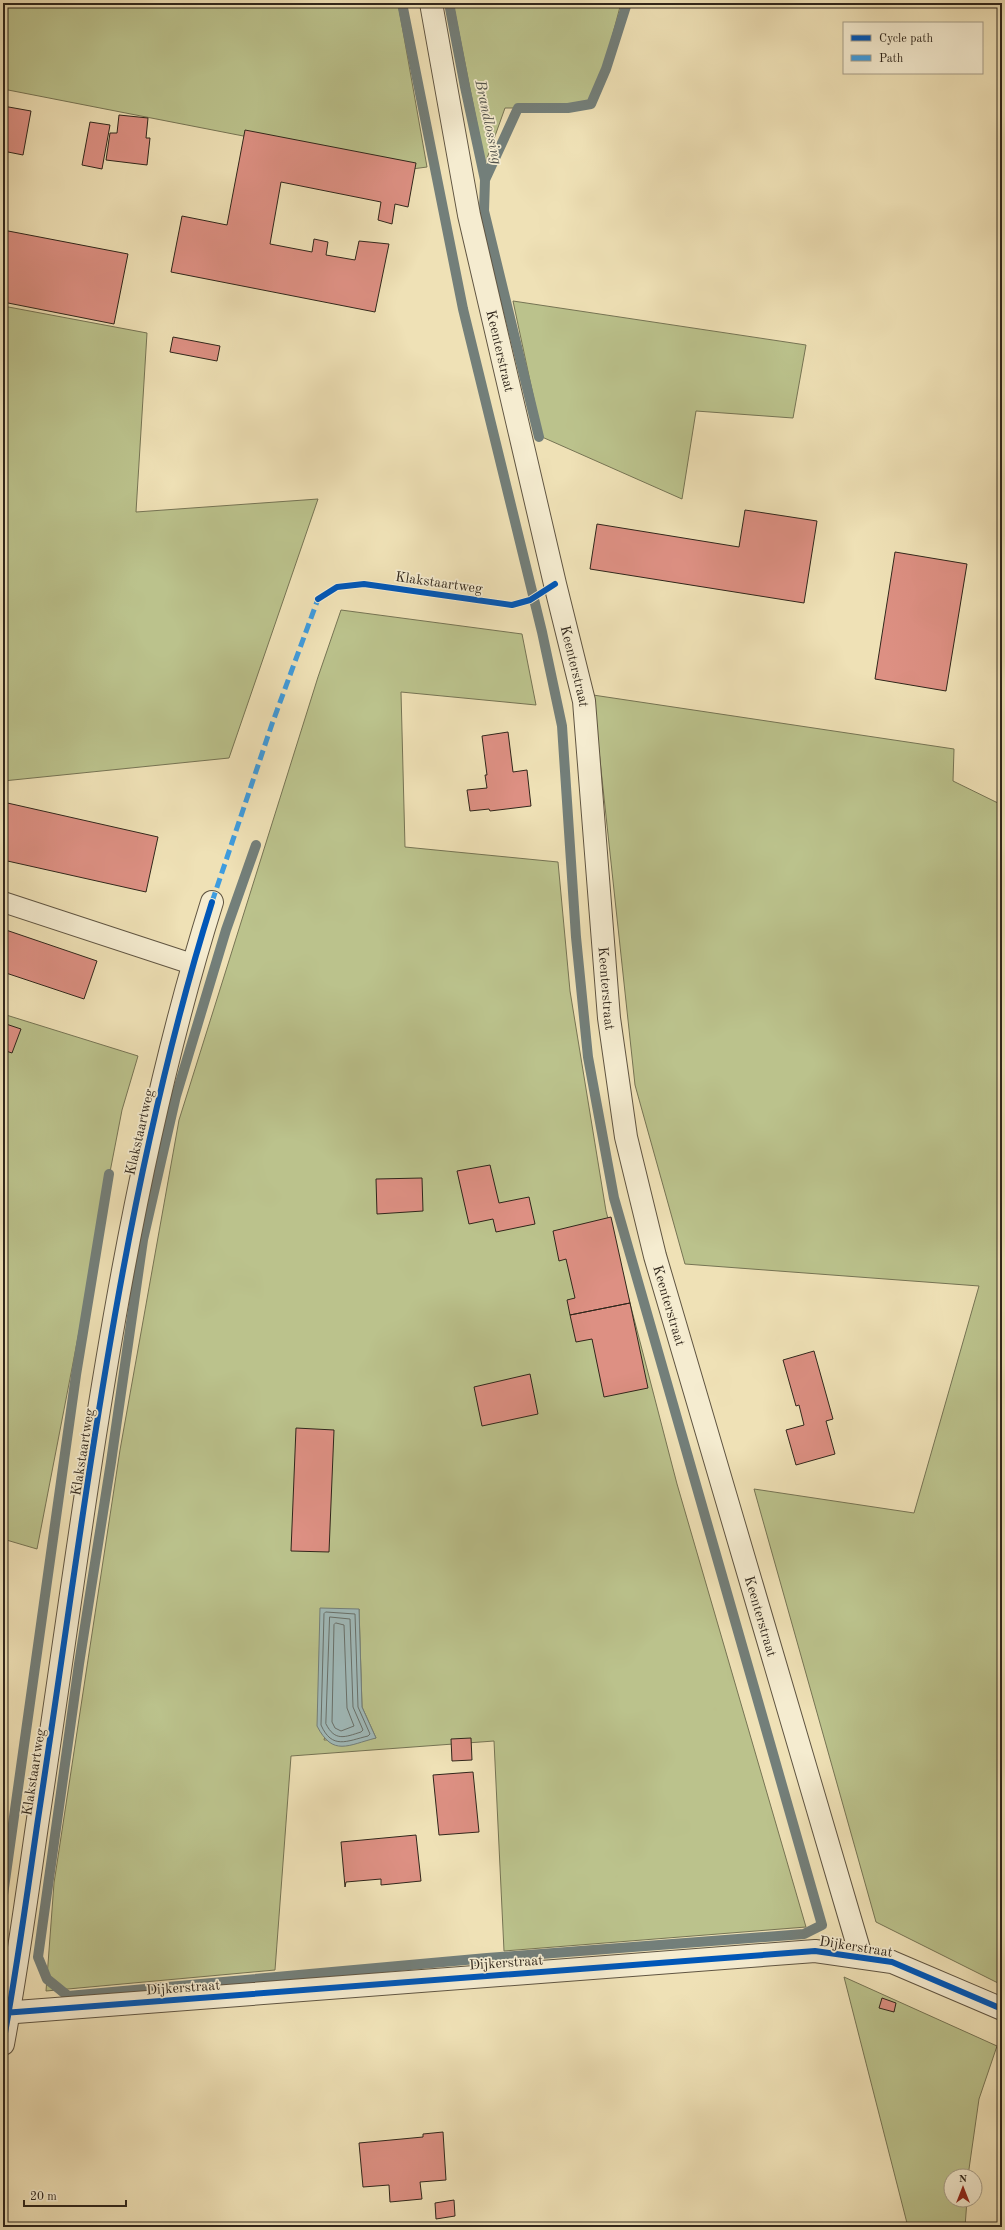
<svg xmlns="http://www.w3.org/2000/svg" width="1005" height="2230" font-family="'Old Standard TT',serif">
  <style>
    .green { fill: #bbc28c; stroke: #767454; fill-rule: evenodd }
    .water { fill: #a0baba; stroke: #737f7a }
    .lines { fill: none; stroke-linecap: round; stroke-linejoin: round }
    .shore { stroke: #68706a; stroke-width: 1 }
    .stream { stroke: #737f7a; stroke-width: 10 }
    .building { fill: #dd9083; stroke: #30261b }
    .lane-casing { stroke: #605542; stroke-width: 22 }
    .street-casing { stroke: #605542; stroke-width: 24 }
    .lane { stroke: #f5ecd0; stroke-width: 20 }
    .street { stroke: #f5ecd0; stroke-width: 22 }
    .quiet { stroke: #3e9cdf; stroke-width: 5; stroke-dasharray: 10 5; stroke-linecap: butt }
    .cycleway-casing { stroke: #f5ecd0; stroke-width: 8 }
    .cycleway { stroke: #0057b8; stroke-width: 6 }
    .labels { text-anchor: middle; stroke-width: 3.5; stroke-linejoin: round; paint-order: stroke }
    .street-label { font-size: 14px; fill: #30261b; stroke: #f5ecd0 }
    .water-label { font-size: 15px; font-style: italic; fill: #52524b; stroke: #f5ecd0 }
  </style>
  <rect width="100%" height="100%" fill="#efe1b6"/>
  <filter id="stains"><feTurbulence type="fractalNoise" baseFrequency=".005" numOctaves="4"/><feColorMatrix values="0 0 0 0 .2 0 0 0 0 .09 0 0 0 0 .02 0 0 0 .5 -.17"/></filter>
  <radialGradient id="worn" r=".72"><stop offset=".6" stop-color="#630" stop-opacity="0"/><stop offset="1" stop-color="#630" stop-opacity=".3"/></radialGradient>
  <path class="green" d="M3,3H398L427,167L412,169L3,89Z
    M453,3H621L602,75L593,98L574,108H505L485,164Z
    M513,301L806,345L793,418L696,411L682,499L542,437Z
    M3,306L147,333L136,512L318,499L229,758L3,781Z
    M341,610L522,634L536,705L401,692L405,847L558,862L570,991L606,1211L677,1484L806,1927L504,1951L494,1741L291,1756L275,1970L46,1991L54,1883L120,1450L179,1120L318,677ZM359,1609L362,1707L376,1738L324,1740Z
    M593,695L954,749L953,781L1002,805V1516L1000,1525H1002V1985L876,1922L754,1489L914,1513L979,1286L685,1264L635,1085Z
    M3,1014L138,1056L122,1110L37,1549L3,1539Z
    M844,1977L997,2046L979,2099L968,2176H951V2200H967L965,2227H908Z"/>
  <path class="water" d="M320,1608L359,1609L362,1707L376,1738C348,1745 333,1757 317,1726Z"/>
  <g class="lines">
    <path class="shore" d="M326,1612L355,1614L358,1707L370,1734L368,1736C347,1741 332,1750 321,1725L324,1614Z
      M330,1617L350,1619L353,1707L363,1730L361,1732C345,1737 335,1742 326,1724Z
      M336,1623L344,1625L347,1708L354,1726L341,1731L335,1728L332,1722L334,1625Z"/>
    <path class="stream" d="M449,3L465,87L485,180L518,108H568L591,104L606,69L627,3
      M485,180L484,211L539,437
      M256,845L226,930L176,1096L143,1240L111,1462L79,1664L38,1957L47,1979L68,1996L487,1958L804,1934L822,1925L614,1198L588,1057L576,937L562,726L542,632L463,309L402,3
      M3,1895L76,1375L109,1174"/>
  </g>
  <path class="building" d="M3,106L31,111L23,155L3,151Z
    M119,115L148,118L146,138H150L147,165L106,160L110,133H117Z
    M90,122L110,125L102,169L82,165Z
    M245,130L416,163L408,207L395,204L392,224L378,220L381,202L281,182L270,244L312,252L314,239L328,242L326,255L355,260L359,241L389,244L375,312L171,272L182,216L227,225Z
    M3,230L128,254L114,324L3,302Z
    M173,337L220,346L217,361L170,352Z
    M745,510L817,521L804,603L590,569L597,524L739,547Z
    M895,552L967,564L946,691L875,679Z
    M508,732L513,772L527,770L531,806L490,811L489,809L470,811L467,790L487,788L485,775H487L482,736Z
    M3,802L158,837L146,892L3,860Z
    M3,929L97,961L84,999L3,972Z
    M3,1023L21,1029L12,1053L3,1050Z
    M490,1165L499,1203L529,1197L535,1224L496,1232L493,1219L469,1224L457,1171Z
    M422,1178L423,1211L377,1214L376,1179Z
    M611,1217L630,1303L570,1315L567,1300L575,1298L566,1259L559,1261L553,1231Z
    M630,1303L648,1388L604,1397L592,1339L576,1342L570,1315Z
    M814,1351L833,1419L826,1421L835,1454L796,1465L786,1430L804,1425L799,1405L796,1406L783,1360Z
    M530,1374L538,1414L482,1426L474,1387Z
    M296,1428L334,1430L329,1552L291,1551Z
    M471,1738L472,1760L452,1761L451,1739Z
    M473,1772L479,1832L439,1835L433,1775Z
    M416,1835L421,1881L381,1885V1879L346,1882L345,1887L341,1842Z
    M882,1998L896,2003L894,2012L879,2008Z
    M443,2132L446,2180L420,2182L422,2199L390,2202L389,2185L363,2187L359,2143L423,2137V2134Z
    M454,2200L455,2216L436,2219L435,2203Z"/>
  <g class="lines">
    <defs>
      <path id="lane" d="M3,902L192,964"/>
      <g id="street">
        <path id="s1" d="M431,3L469,215L555,584L584,701L609,1018L626,1137L655,1256L861,1956"/>
        <path d="M3,2013L815,1951L892,1962L1002,2009"/>
        <path d="M3,2044C17,1969 27,1894 38,1819C85,1512 119,1199 212,902"/>
      </g>
    </defs>
    <use href="#lane" class="lane-casing"/>
    <use href="#street" class="street-casing"/>
    <use href="#lane" class="lane"/>
    <use href="#street" class="street"/>
    <path class="quiet" d="M212,902L272,724L318,599"/>
    <defs>
      <path id="cycleway" d="M318,599L337,587L364,584L512,605L530,600L555,584
        M3,2013L815,1951L892,1962L1002,2009
        M3,2044C17,1969 27,1894 38,1819C85,1512 119,1199 212,902"/>
    </defs>
    <use href="#cycleway" class="cycleway-casing"/>
    <use href="#cycleway" class="cycleway"/>
  </g>
  <g class="labels">
    <g class="street-label">
      <text dy="5" stroke="none"><textPath href="#s1" startOffset="355">Keenterstraat</textPath></text>
      <text transform="translate(439 582) rotate(8)" y="5">Klakstaartweg</text>
      <text dy="5" stroke="none"><textPath href="#s1" startOffset="679">Keenterstraat</textPath></text>
      <text dy="5" stroke="none"><textPath href="#s1" startOffset="1003">Keenterstraat</textPath></text>
      <text transform="translate(139 1132) rotate(-77)" y="5">Klakstaartweg</text>
      <text dy="5" stroke="none"><textPath href="#s1" startOffset="1327">Keenterstraat</textPath></text>
      <text transform="translate(82 1452) rotate(-81)" y="5">Klakstaartweg</text>
      <text dy="5" stroke="none"><textPath href="#s1" startOffset="1651">Keenterstraat</textPath></text>
      <text transform="translate(33 1772) rotate(-81)" y="5">Klakstaartweg</text>
      <text transform="translate(856 1946) rotate(9)" y="5">Dijkerstraat</text>
      <text transform="translate(506 1962) rotate(-4)" y="5">Dijkerstraat</text>
      <text transform="translate(183 1987) rotate(-4)" y="5">Dijkerstraat</text>
    </g>
    <g class="water-label">
      <text transform="translate(489 122) rotate(78)" y="5">Brandlossing</text>
    </g>
  </g>
  <rect width="1005" height="2230" fill="none" stroke="#efe1b6" stroke-width="16"/>
  <rect x="4" y="4" width="997" height="2222" fill="none" stroke="#30261b" stroke-width="2"/>
  <rect x="8" y="8" width="989" height="2214" fill="none" stroke="#30261b"/>
  <rect x="843" y="22" width="140" height="52" fill="#f5ecd0" stroke="#a69d88"/>
  <rect x="851" y="35" width="20" height="6" fill="#0057b8" stroke="#a69d88"/>
  <text x="879" y="42" font-size="12" fill="#30261b">Cycle path</text>
  <rect x="851" y="55" width="20" height="6" fill="#3e9cdf" stroke="#a69d88"/>
  <text x="879" y="62" font-size="12" fill="#30261b">Path</text>
  <g transform="translate(963 2188)"><circle r="19" fill="#f5ecd0" stroke="#a69d88"/>
  <path d="M0-3L7 15L0 10L-7 15Z" fill="#8f2418"/>
  <text y="-6" font-size="11" font-weight="bold" text-anchor="middle" fill="#30261b">N</text>
  </g>
  <path d="M24 2200v6h102v-6" fill="none" stroke="#30261b" stroke-width="2"/>
  <text x="30" y="2200" font-size="12" fill="#30261b" stroke="#f5ecd0" stroke-width="3" paint-order="stroke">20 m</text>
  <rect width="100%" height="100%" filter="url(#stains)"/>
  <rect width="100%" height="100%" fill="url(#worn)"/>
</svg>
